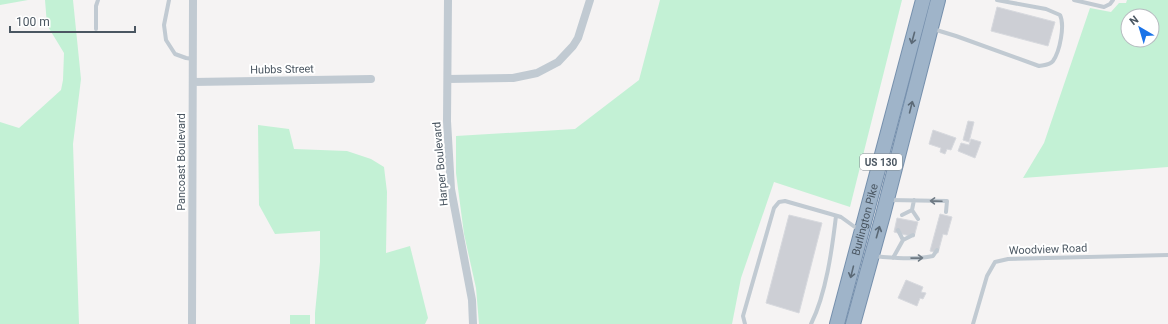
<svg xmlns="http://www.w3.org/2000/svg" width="1168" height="324" font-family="Roboto,sans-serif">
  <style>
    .green { fill: #c3f1d5; fill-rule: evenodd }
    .building { fill: #cdcfd5; stroke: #d7d9de }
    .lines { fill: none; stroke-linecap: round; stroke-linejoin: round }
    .trunk-casing { stroke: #7690ad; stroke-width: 16 }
    .service { stroke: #c1cad2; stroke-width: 4 }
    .minor { stroke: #c1cad2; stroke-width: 8 }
    .trunk { stroke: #9fb4c9; stroke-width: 14 }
    .oneway { stroke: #5b6976 }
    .oneway2 { stroke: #6e7983 }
    .labels { text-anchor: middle; stroke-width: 4; stroke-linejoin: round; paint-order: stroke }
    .shield { fill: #fff; stroke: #808990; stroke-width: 1 }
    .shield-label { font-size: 10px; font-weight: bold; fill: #4a5661 }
    .street-label { font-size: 11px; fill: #4a5661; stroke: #fff }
  </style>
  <rect width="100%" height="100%" fill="#f5f3f3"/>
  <path class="green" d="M0,0H28L0,5Z
    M45,0H73L81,79L73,144L79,324H0V122L19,128L61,90L63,80L64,53L47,25Z
    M660,0H902L850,207L774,182L741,278L732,324H479L476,288L464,234L456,173V136L575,129L639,80Z
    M1127,0H1168V167L1023,178L1044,143L1090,8L1111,12L1119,3H1126ZM1128,16H1152V40H1128Z
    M258,125L289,129L294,149L347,151L371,159L384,167L387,192L386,253L410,246L428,318L425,324H315V313L320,262V231L275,234L259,205Z
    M290,315H310V324H290Z"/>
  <path class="building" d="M997,7L1055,22L1048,46L991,31Z
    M968,121L974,122L969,142L963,140Z
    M933,130L956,138L951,150L947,149L945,154L940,152L941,148L929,144Z
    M971,139L981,142L975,158L958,151L961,143L969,145Z
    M940,214L952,217L947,235L943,234L938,253L930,251Z
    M789,215L822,223L799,313L766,303Z
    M897,218L918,222L914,237L894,232Z
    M906,280L923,287L921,292L926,293L923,299L920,298L917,306L898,298Z"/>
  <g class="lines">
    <defs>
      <g id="trunk">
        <path id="s1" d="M837,324L923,0"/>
        <path d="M853,324L883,215L938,0"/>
      </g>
    </defs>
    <use href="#trunk" class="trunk-casing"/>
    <path class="service" d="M169,0L164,25L166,40L175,54L186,58L193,59
      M1074,0L1104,7L1110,4L1113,0
      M96,29V6L98,0
      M933,29L956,36L1039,66C1044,65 1050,65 1053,61C1060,51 1065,25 1060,15L1046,9L997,0
      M890,200L947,201L946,212
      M912,210L918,219
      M902,215L912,210L914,200
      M903,240L913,235
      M874,256C893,258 914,260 933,256L937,250
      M893,258L903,240L898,230
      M745,324L743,316L774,208L779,202L785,201L841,217L859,230
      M811,324C826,294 832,250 836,216
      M973,324L987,276L995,262L1008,259L1168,255"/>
    <path class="minor" d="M448,0L447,121L451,189L472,300L473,324
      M448,79L513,78L537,73L558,62L573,46L578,38L590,0
      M193,82L371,79
      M192,324L193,0"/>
    <use href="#trunk" class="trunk"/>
  </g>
  <defs><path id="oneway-shaft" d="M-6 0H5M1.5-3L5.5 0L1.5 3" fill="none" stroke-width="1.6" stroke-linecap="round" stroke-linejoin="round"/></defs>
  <g class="oneway">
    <use href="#oneway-shaft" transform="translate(913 38) rotate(105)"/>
    <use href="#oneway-shaft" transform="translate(911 107) rotate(-76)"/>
    <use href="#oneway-shaft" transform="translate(878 232) rotate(-74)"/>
    <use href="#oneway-shaft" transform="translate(852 272) rotate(104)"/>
  </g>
  <g class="oneway2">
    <use href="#oneway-shaft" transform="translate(936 201) rotate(-178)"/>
    <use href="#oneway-shaft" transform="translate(917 258) rotate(-1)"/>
  </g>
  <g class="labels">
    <rect class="shield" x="860" y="154" width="42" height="16" rx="3"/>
    <g class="shield-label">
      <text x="881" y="166">US 130</text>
    </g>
    <g class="street-label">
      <text transform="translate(282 69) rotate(-1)" y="4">Hubbs Street</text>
      <text transform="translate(181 162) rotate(-90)" y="4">Pancoast Boulevard</text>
      <text transform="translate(440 164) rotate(-95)" y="4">Harper Boulevard</text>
      <text dy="4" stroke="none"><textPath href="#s1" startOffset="108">Burlington Pike</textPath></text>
      <text transform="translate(1048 249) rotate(-2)" y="4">Woodview Road</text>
    </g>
  </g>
  <g transform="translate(1140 28) rotate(322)"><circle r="19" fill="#ffffff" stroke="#b7bbc0"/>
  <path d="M0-3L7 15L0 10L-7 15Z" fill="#1a73e8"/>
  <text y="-6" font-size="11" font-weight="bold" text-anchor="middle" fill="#4a5661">N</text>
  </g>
  <path d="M10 26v6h125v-6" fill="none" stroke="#4a5661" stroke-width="2"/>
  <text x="16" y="26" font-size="12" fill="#4a5661" stroke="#ffffff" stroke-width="3" paint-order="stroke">100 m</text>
</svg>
